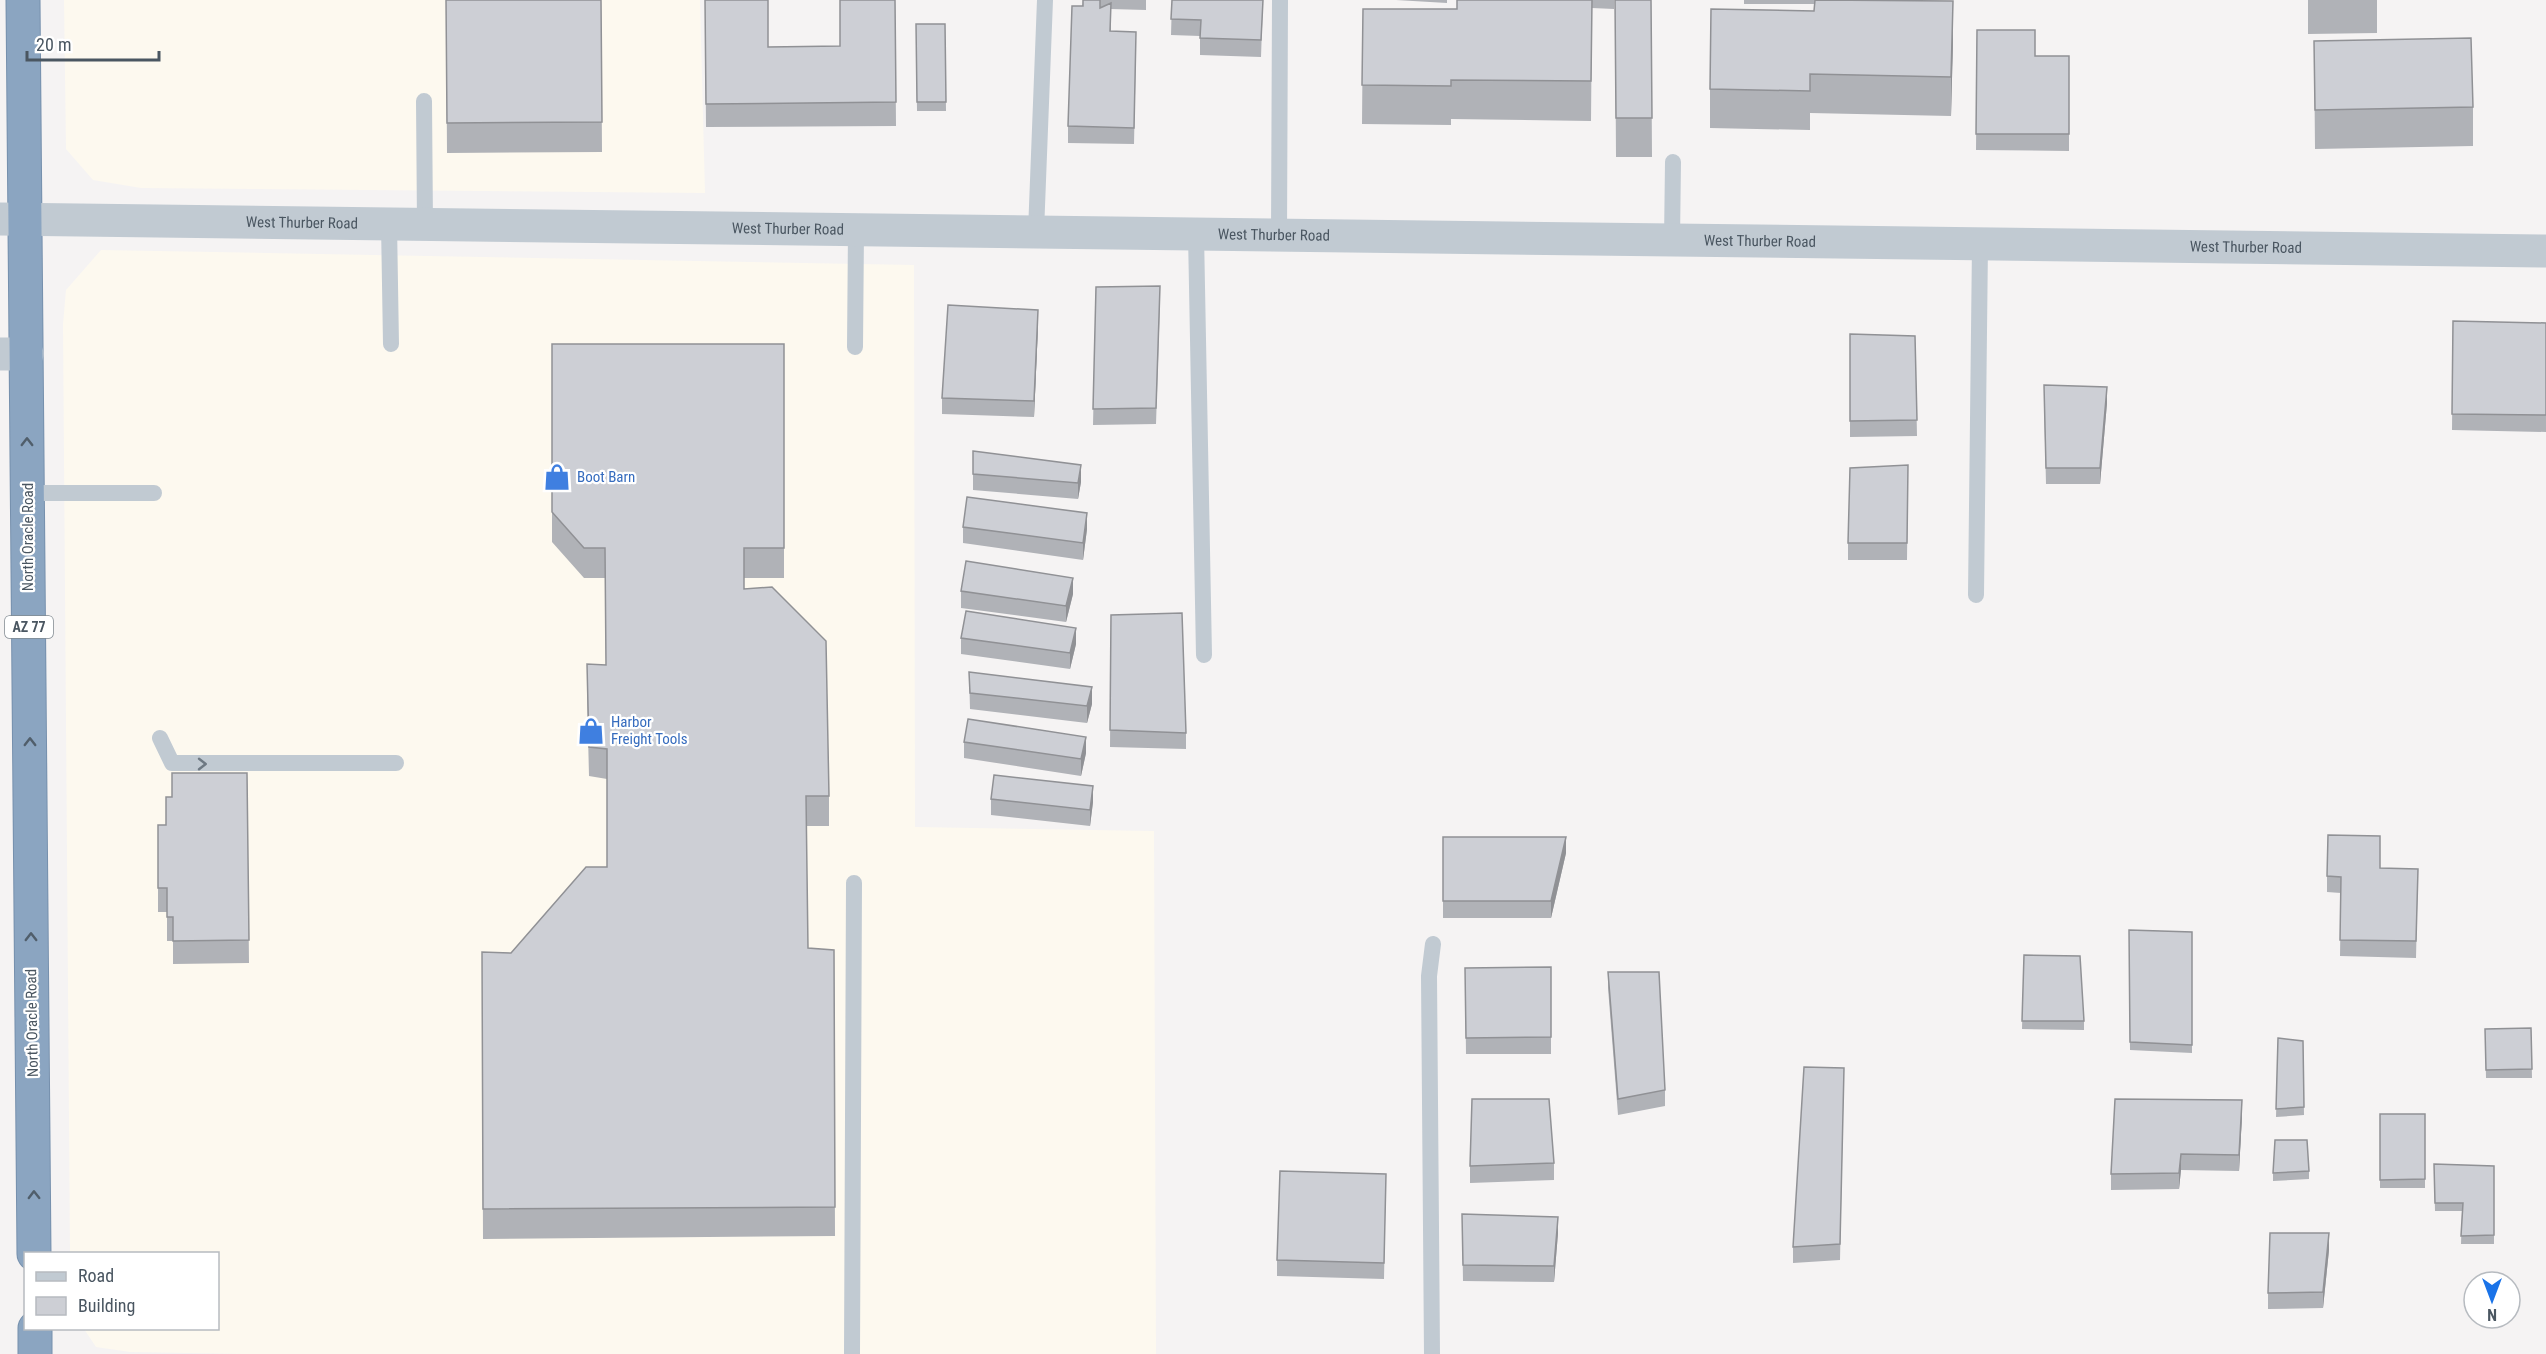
<svg xmlns="http://www.w3.org/2000/svg" width="2546" height="1354" font-family="'Roboto Condensed',sans-serif">
  <style>
    .commercial { fill: #fdf9ef }
    .lines { fill: none; stroke-linecap: round; stroke-linejoin: round }
    .highway-casing { stroke: #7690ad; stroke-width: 35 }
    .lane { stroke: #c1cad2; stroke-width: 16 }
    .street { stroke: #c1cad2; stroke-width: 33 }
    .highway { stroke: #8ba5c1; stroke-width: 33 }
    .wall { fill: #b0b2b7 }
    .shaded-wall { fill: #909195 }
    .building { fill: #cdcfd5; stroke: #909195; stroke-width: 1.5 }
    .oneway { stroke: #505e6b }
    .oneway2 { stroke: #6e7983 }
    .labels { text-anchor: middle; stroke-width: 4.5; stroke-linejoin: round; paint-order: stroke }
    .shield { fill: #fff; stroke: #808990; stroke-width: 1.5 }
    .shield-label { font-size: 14px; font-weight: bold; fill: #4a5661 }
    .street-label { font-size: 15px; fill: #4a5661; stroke: #fff }
    .shop-label { font-size: 15px; fill: #366cbe; stroke: #fff; text-anchor: start }
  </style>
  <rect width="100%" height="100%" fill="#f5f3f3"/>
  <path class="commercial" d="M64,0H700L705,193L141,188L93,180L66,149Z
    M101,250L914,265L915,827L1154,831L1156,1354H245L130,1352L96,1347L84,1329L218,1328V1254L70,1253L63,324L66,290Z"/>
  <g class="lines">
    <defs>
      <path id="highway" d="M23,0L34,1254
        M35,1328V1354"/>
    </defs>
    <use href="#highway" class="highway-casing"/>
    <path class="lane" d="M424,101L425,225
      M389,224L391,344
      M1036,232L1045,0
      M1196,234L1204,655
      M1279,235L1280,0
      M1672,240L1673,162
      M855,347L856,230
      M28,493H154
      M1976,595L1980,244
      M160,738L172,763H396
      M852,1354L854,883
      M1432,1354L1429,976L1433,944"/>
    <g class="street">
      <path id="s1" d="M0,219L2546,251"/>
      <path d="M0,354H27"/>
    </g>
    <use href="#highway" class="highway"/>
  </g>
  <path class="wall" d="M446,0H601L602,152L447,153Z
    M705,0L768,47L840,46L895,0L896,126L706,127Z
    M1083,0H1146V10L1111,9V31L1136,48L1134,144L1068,143V126Z
    M1172,0H1263L1261,57L1200,55V36L1171,35Z
    M1396,0H1447V3Z
    M1457,0H1614V9L1592,8L1591,121L1451,119V125L1362,124L1363,9H1457Z
    M1615,0H1651L1652,157H1616Z
    M1744,0H1919L1953,41L1951,116L1810,113V130L1710,128V89L1814,11V4H1744Z
    M2308,0H2377V33L2308,34Z
    M916,24H945L946,111H917Z
    M1977,30L2035,56H2069V151L1976,150Z
    M2314,41L2473,107V146L2315,149Z
    M1096,287L1160,302L1156,424L1093,425Z
    M2453,321L2546,323V432L2452,430Z
    M1038,326L1034,417L942,414V398Z
    M1850,334L1915,336L1917,436L1850,437Z
    M552,344H784V578H744V589L829,796V826H806L808,948L834,950L835,1236L483,1239L482,952L511,953L607,867V779L589,776L587,694L606,665L605,578H584L552,542Z
    M2044,401L2107,403L2100,484H2046Z
    M973,451L1081,482L1078,499L973,490Z
    M1908,465L1907,560H1848V543Z
    M963,527L1087,529L1083,560L963,543Z
    M961,591L1073,594L1066,622L961,608Z
    M1111,615L1186,733V749L1110,747Z
    M961,638L1076,644L1070,669L961,654Z
    M969,672L1092,704L1087,723L970,709Z
    M964,742L1086,753L1081,776L964,758Z
    M247,773L249,963L173,964V941H167V912H158V825H166L172,797Z
    M991,799L1093,802L1090,826L991,815Z
    M1443,837L1566,853L1551,918H1443Z
    M2380,868L2418,869L2416,958L2340,956L2341,893L2327,892V876Z
    M2129,930L2192,932V1053L2130,1050Z
    M2024,955L2084,1021V1030L2022,1029Z
    M1465,968L1551,1037V1054H1466Z
    M1608,972L1665,1090V1106L1618,1115L1608,988Z
    M2531,1028L2532,1078H2486L2485,1029Z
    M2278,1038L2303,1041L2304,1115L2276,1117Z
    M1844,1068L1840,1260L1793,1263V1247Z
    M2380,1114H2425V1188H2380Z
    M2242,1116L2239,1171L2181,1170L2179,1189L2111,1190V1174Z
    M1554,1163V1180L1470,1183V1166Z
    M2434,1164L2494,1166V1244H2461L2462,1211H2435Z
    M2309,1171V1179L2273,1181V1173Z
    M1386,1174L1384,1279L1277,1276V1260Z
    M1462,1214L1558,1233L1554,1282L1463,1281Z
    M2329,1250L2323,1308L2268,1309V1293Z"/>
  <path class="shaded-wall" d="M1953,1V41L1951,116V77Z
    M1038,310V326L1034,417V401Z
    M2107,387V403L2100,484V468Z
    M1081,465V482L1078,499V483Z
    M1087,513V529L1083,560V543Z
    M1073,578V594L1066,622V606Z
    M1076,628V644L1070,669V653Z
    M1092,687V704L1087,723V706Z
    M1086,737V753L1081,776V759Z
    M1093,786V802L1090,826V810Z
    M1566,837V853L1551,918V901Z
    M2242,1100V1116L2239,1171V1155Z
    M2181,1154V1170L2179,1189V1173Z
    M1558,1217V1233L1554,1282V1266Z
    M2329,1233V1250L2323,1308V1292Z"/>
  <path class="building" d="M446,0H601L602,122L447,123Z
    M705,0H768V47L840,46V0H895L896,102L706,104Z
    M1083,0H1100V8L1111,3L1110,31L1136,32L1134,128L1068,126L1072,6H1083Z
    M1172,0H1263L1261,40L1200,38L1201,20L1171,19Z
    M1457,0H1592L1591,81L1451,80V86L1362,85L1363,9H1457Z
    M1615,0H1651L1652,118H1616Z
    M1815,0L1953,1L1951,77L1810,74V91L1710,89L1711,9L1814,11Z
    M916,24H945L946,102H917Z
    M1977,30H2035V56H2069V134H1976Z
    M2471,38L2473,107L2315,110L2314,41Z
    M1160,286L1156,408L1093,409L1096,287Z
    M948,305L1038,310L1034,401L942,398Z
    M2453,321L2546,323V415L2452,414Z
    M1850,334L1915,336L1917,420L1850,421Z
    M552,344H784V548H744V589L772,587L826,641L829,796H806L808,948L834,950L835,1207L483,1209L482,952L511,953L586,867H607V749L589,747L587,664L606,665L605,548H584L552,512Z
    M2044,385L2107,387L2100,468H2046Z
    M973,451L1081,465L1078,483L973,474Z
    M1908,465L1907,543H1848L1850,468Z
    M967,497L1087,513L1083,543L963,527Z
    M966,561L1073,578L1066,606L961,591Z
    M966,611L1076,628L1070,653L961,638Z
    M1182,613L1186,733L1110,730L1111,615Z
    M969,672L1092,687L1087,706L970,693Z
    M968,719L1086,737L1081,759L964,742Z
    M172,773H247L249,940L173,941V917H167V888H158V825H166V797H172Z
    M994,775L1093,786L1090,810L991,799Z
    M2328,835L2380,836V868L2418,869L2416,941L2340,940L2341,877L2327,876Z
    M1443,837H1566L1551,901H1443Z
    M2129,930L2192,932V1045L2130,1042Z
    M2024,955L2080,956L2084,1021H2022Z
    M1551,967V1037L1466,1038L1465,968Z
    M1608,972H1659L1665,1090L1618,1099Z
    M2531,1028L2532,1069L2486,1070L2485,1029Z
    M2278,1038L2303,1041L2304,1107L2276,1109Z
    M1804,1067L1844,1068L1840,1244L1793,1247Z
    M1472,1099H1549L1554,1163L1470,1166Z
    M2115,1099L2242,1100L2239,1155L2181,1154L2179,1173L2111,1174Z
    M2380,1114H2425V1179L2380,1180Z
    M2275,1140H2307L2309,1171L2273,1173Z
    M2434,1164L2494,1166V1235L2461,1236L2463,1203H2435Z
    M1280,1171L1386,1174L1384,1263L1277,1260Z
    M1462,1214L1558,1217L1554,1266L1463,1265Z
    M2270,1233H2329L2323,1292L2268,1293Z"/>
  <defs><path id="oneway-chevron" d="M-2-3.5L2.5 0L-2 3.5" fill="none" stroke-width="1.6" stroke-linecap="round" stroke-linejoin="round" transform="scale(1.5)"/></defs>
  <g class="oneway">
    <use href="#oneway-chevron" transform="translate(27 442) rotate(-90)"/>
    <use href="#oneway-chevron" transform="translate(30 742) rotate(-90)"/>
    <use href="#oneway-chevron" transform="translate(31 937) rotate(-90)"/>
    <use href="#oneway-chevron" transform="translate(34 1195) rotate(-91)"/>
  </g>
  <use class="oneway2" href="#oneway-chevron" transform="translate(202 764)"/>
  <defs>
    <symbol id="shop-bare" viewBox="-9 -9 18 18"><path d="M-5-2.5h2.3a2.7 3.5 0 0 1 5.4 0H5L5.5 6h-11ZM-1.5-2.5h3a1.5 2.3 0 0 0-3 0Z" fill="#3f7fe0" stroke="#fff" stroke-width="2.5" paint-order="stroke"/></symbol>
  </defs>
  <g fill-rule="evenodd">
    <use href="#shop-bare" x="538" y="458" width="38" height="38"/>
    <use href="#shop-bare" x="572" y="712" width="38" height="38"/>
  </g>
  <g class="labels">
    <rect class="shield" x="5" y="616" width="48" height="22" rx="4.5"/>
    <g class="shield-label">
      <text x="29" y="632">AZ 77</text>
    </g>
    <g class="street-label">
      <text dy="5" stroke="none"><textPath href="#s1" startOffset="302">West Thurber Road</textPath></text>
      <text dy="5" stroke="none"><textPath href="#s1" startOffset="788">West Thurber Road</textPath></text>
      <text dy="5" stroke="none"><textPath href="#s1" startOffset="1274">West Thurber Road</textPath></text>
      <text dy="5" stroke="none"><textPath href="#s1" startOffset="1760">West Thurber Road</textPath></text>
      <text dy="5" stroke="none"><textPath href="#s1" startOffset="2246">West Thurber Road</textPath></text>
      <text transform="translate(28 537) rotate(-90)" y="5">North Oracle Road</text>
      <text transform="translate(32 1023) rotate(-91)" y="5">North Oracle Road</text>
    </g>
    <g class="shop-label">
      <text x="577" y="482">Boot Barn</text>
      <text x="611" y="727">Harbor<tspan x="611" dy="17">Freight Tools</tspan></text>
    </g>
  </g>
  <rect x="24" y="1252" width="195" height="78" fill="#ffffff" stroke="#b7bbc0" stroke-width="1.5"/>
  <rect x="36" y="1272" width="30" height="9" fill="#c1cad2" stroke="#b7bbc0" stroke-width="1.5"/>
  <text x="78" y="1282" font-size="18" fill="#4a5661">Road</text>
  <rect x="36" y="1297" width="30" height="18" fill="#cdcfd5" stroke="#b7bbc0" stroke-width="1.5"/>
  <text x="78" y="1312" font-size="18" fill="#4a5661">Building</text>
  <g transform="translate(2492 1300) rotate(180)"><circle r="28" fill="#ffffff" stroke="#b7bbc0" stroke-width="1.5"/>
  <path d="M0-4.5L10 22L0 15L-10 22Z" fill="#1a73e8"/>
  <text y="-9" font-size="16" font-weight="bold" text-anchor="middle" fill="#4a5661">N</text>
  </g>
  <path d="M27 51v9h132v-9" fill="none" stroke="#4a5661" stroke-width="3"/>
  <text x="36" y="51" font-size="18" fill="#4a5661" stroke="#ffffff" stroke-width="4.5" paint-order="stroke">20 m</text>
</svg>
